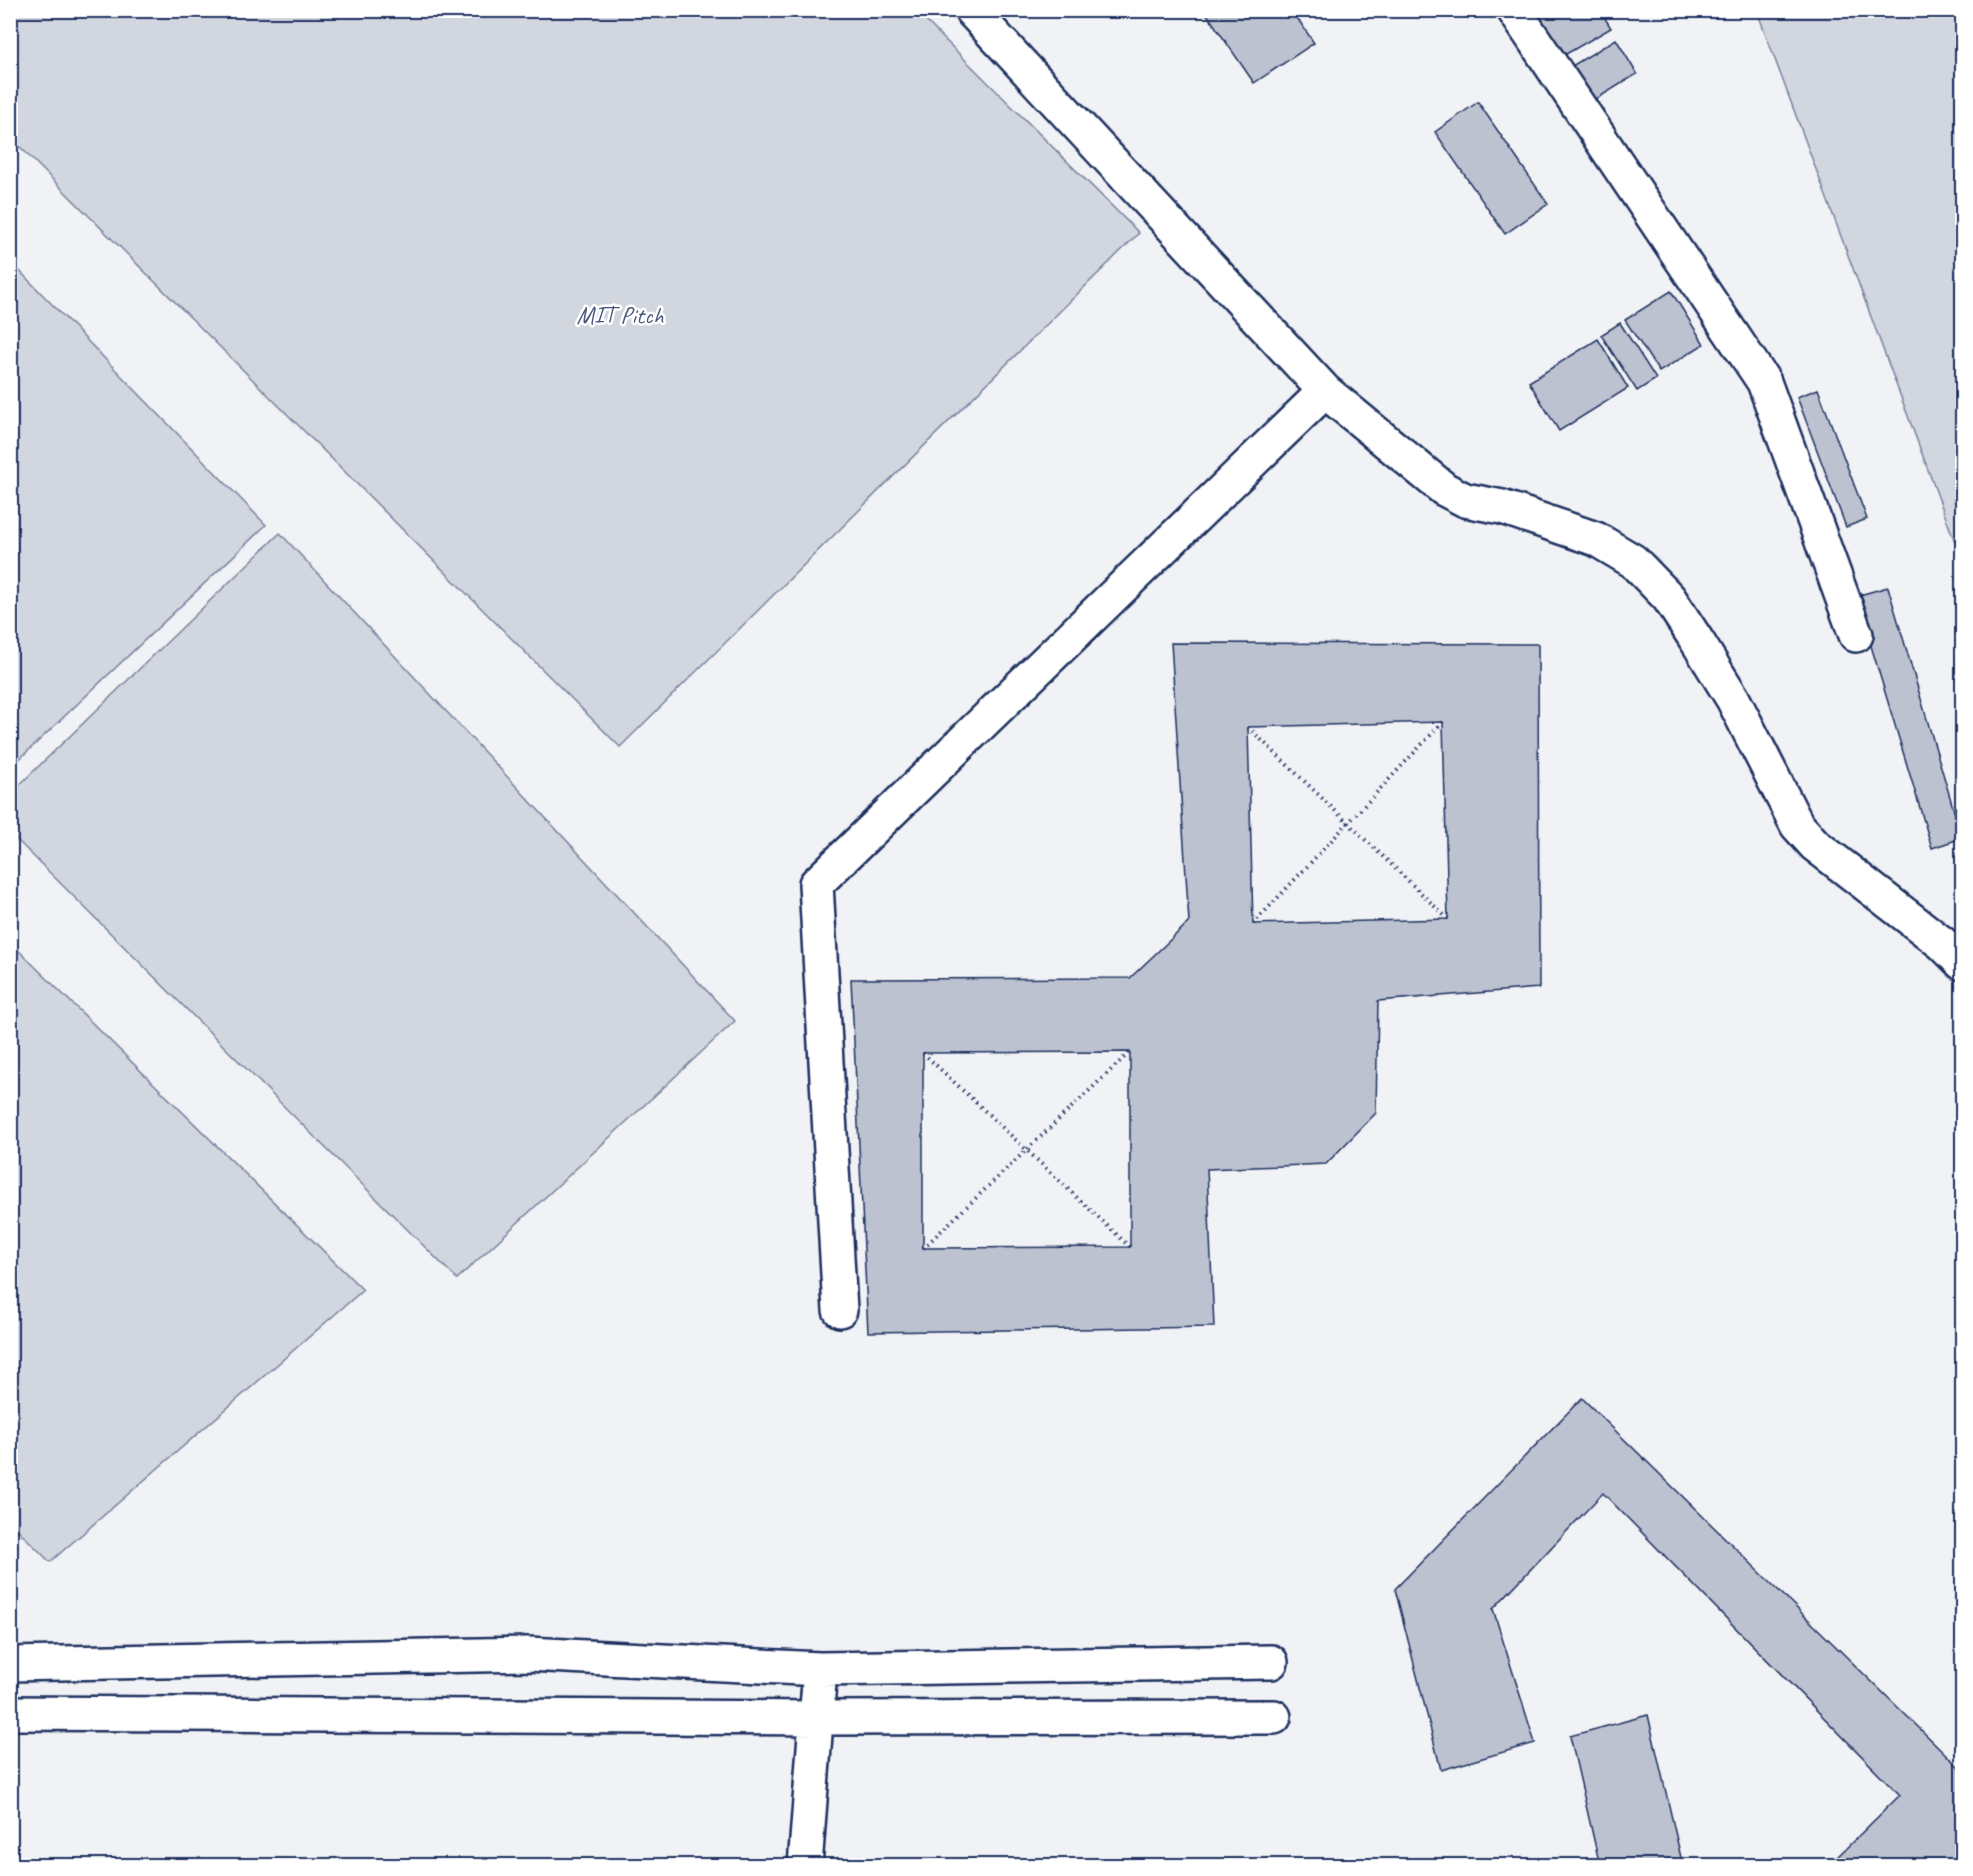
<svg xmlns="http://www.w3.org/2000/svg" width="1973" height="1876" font-family="Caveat,sans-serif">
  <style>
    .green { fill: #d2d6df; stroke: #76829e; stroke-width: 1.5 }
    .building { fill: #bcc2d0; stroke: #1b2f5e; stroke-width: 1.5; fill-rule: evenodd }
    .lines { fill: none; stroke-linecap: round; stroke-linejoin: round }
    .minor-casing { stroke: #1b2f5e; stroke-width: 38 }
    .path { stroke: #1b2f5e; stroke-width: 4; stroke-dasharray: 1.5 4.5; stroke-linecap: butt }
    .minor { stroke: #fff; stroke-width: 33 }
    .labels { text-anchor: middle; stroke-width: 5; stroke-linejoin: round; paint-order: stroke }
    .park-label { font-size: 24px; fill: #49597e; stroke: #fff }
  </style>
  <rect width="100%" height="100%" fill="#f1f2f5"/>
  <filter id="ink" filterUnits="userSpaceOnUse"><feTurbulence type="fractalNoise" baseFrequency=".0167" numOctaves="2"/><feDisplacementMap in="SourceGraphic" scale="12" xChannelSelector="R" yChannelSelector="G"/><feConvolveMatrix kernelMatrix="1 2 1 2 8 2 1 2 1" color-interpolation-filters="sRGB"/></filter>
  <g filter="url(#ink)">
    <path class="green" d="M10,11H916L1139,233L620,747L11,138Z
      M1757,11H1962V561Z
      M11,262L266,525L11,767Z
      M280,533L735,1021L457,1279L11,834V793Z
      M11,943L363,1290L50,1562L11,1523Z"/>
    <path class="building" d="M1204,10H1292L1314,43L1254,83Z
      M1533,10H1600L1611,28L1561,57Z
      M1616,39L1637,74L1588,104L1567,69Z
      M1478,102L1548,204L1505,234L1435,132Z
      M1671,291L1704,344L1659,372L1625,320Z
      M1620,323L1656,379L1637,391L1601,335Z
      M1598,339L1628,388L1559,431L1529,382Z
      M1818,389L1867,519L1846,527L1797,397Z
      M1888,587L1962,838L1932,848L1856,596Z
      M1171,643L1538,644L1539,988L1378,1001L1376,1113L1326,1164L1207,1169L1214,1327L868,1332L851,979L1130,978L1189,922ZM1443,722L1448,919L1253,924L1248,727ZM1130,1052V1247L923,1248V1053Z
      M1582,1398L1962,1770V1866H1828L1900,1795L1603,1493L1493,1609L1535,1743L1441,1770L1395,1589Z
      M1648,1715L1683,1866H1600L1570,1736Z"/>
    <g class="lines">
      <defs>
        <path id="minor" d="M1514,10L1764,382L1856,635
          M1325,391L1444,489L1465,500L1502,507L1596,539L1633,561L1669,598L1699,644L1733,699L1797,825L1815,845L1943,944L1962,963
          M840,1310L816,884L1325,391L971,10
          M10,1664L528,1654L820,1669L1271,1662
          M10,1713L817,1718L1274,1717
          M805,1866L820,1669"/>
      </defs>
      <use href="#minor" class="minor-casing"/>
      <path class="path" d="M1248,727L1448,919
        M1253,924L1443,722
        M923,1053L1130,1247
        M923,1248L1130,1052"/>
      <use href="#minor" class="minor"/>
    </g>
  </g>
  <g class="labels">
    <g class="park-label">
      <text x="620" y="323">MIT Pitch</text>
    </g>
  </g>
  <rect width="1973" height="1876" fill="none" stroke="#fff" stroke-width="36"/>
  <rect x="18" y="18" width="1937" height="1840" fill="none" stroke="#1b2f5e" stroke-width="2" filter="url(#ink)"/>
</svg>
